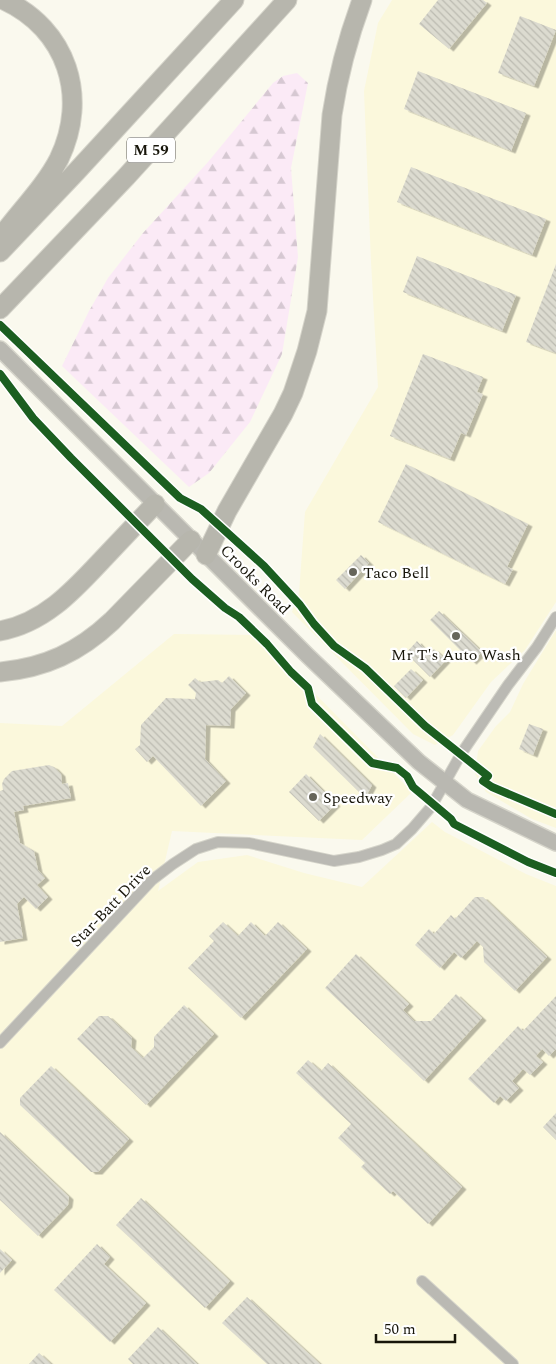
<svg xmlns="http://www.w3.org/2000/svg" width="556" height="1364" font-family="Spectral,serif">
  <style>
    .built { fill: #fbf8dc }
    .forest { fill: url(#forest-firs) }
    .building { fill: url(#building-back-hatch); filter: url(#shadow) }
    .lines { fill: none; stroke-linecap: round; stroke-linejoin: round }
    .street-casing { stroke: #d5d4ca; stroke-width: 12 }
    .secondary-casing { stroke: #d5d4ca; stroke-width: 18 }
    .highway-casing { stroke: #d5d4ca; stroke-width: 21 }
    .street { stroke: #bab9b3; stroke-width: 10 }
    .secondary { stroke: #b9b8b1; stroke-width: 15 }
    .highway { stroke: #b7b6ad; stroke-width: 19 }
    .cycleway-casing { stroke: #fff; stroke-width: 11 }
    .cycleway { stroke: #1b5e20; stroke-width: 8 }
    .poi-dot { fill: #66655a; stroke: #fff; stroke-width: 2 }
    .labels { text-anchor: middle; stroke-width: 4.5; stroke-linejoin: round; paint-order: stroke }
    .shield { fill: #fff; stroke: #5d5b54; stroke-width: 1 }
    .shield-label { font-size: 15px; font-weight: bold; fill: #17150a }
    .poi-label { font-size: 16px; fill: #17150a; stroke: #fff; text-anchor: start }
    .street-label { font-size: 16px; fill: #17150a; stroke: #fff }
  </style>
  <defs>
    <pattern id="forest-firs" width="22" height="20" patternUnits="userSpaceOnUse" patternTransform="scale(1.25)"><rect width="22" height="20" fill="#fbeaf6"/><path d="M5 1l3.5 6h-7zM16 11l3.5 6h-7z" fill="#d6c8d2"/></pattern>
    <pattern id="building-back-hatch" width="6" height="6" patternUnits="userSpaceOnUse" patternTransform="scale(1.25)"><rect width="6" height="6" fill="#dcdbd0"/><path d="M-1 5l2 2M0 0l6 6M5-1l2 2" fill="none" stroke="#bcbbb1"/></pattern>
    <filter id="shadow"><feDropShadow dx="4.5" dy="2.5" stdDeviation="0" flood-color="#0004"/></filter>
  </defs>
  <rect width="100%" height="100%" fill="#faf9ee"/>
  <path class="built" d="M392,0H556V602L525,650L491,682L453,735L435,745L413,734L292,612L299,593L305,512L378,387L371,262L364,91L378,23Z
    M556,630V828L532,819L486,792L475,774L478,751L496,726L510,712L523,684Z
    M174,634L257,635L412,792L362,840L172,831L158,891L198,862L247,855L304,873L362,887L432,822L445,832L526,874L556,886V1364H0V723L62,726Z"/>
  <path class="forest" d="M297,73L308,83L291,168L298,257L282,354L250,422L209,473L189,487L62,366L89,311L108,278L143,233L208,162L273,83L283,76Z"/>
  <path class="building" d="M438,0H483L487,3L449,49L419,24Z
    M520,16L556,30L534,86L498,73Z
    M418,71L526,113L511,151L404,109Z
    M411,167L546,219L532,255L397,202Z
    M417,256L516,295L502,331L403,292Z
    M556,264V353L526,342Z
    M423,354L483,377L477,392L483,394L466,435L461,433L450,459L390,436Z
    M406,464L528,524L507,567L513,569L505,584L378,522Z
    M361,555L369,563L345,589L336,580Z
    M439,611L482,652L472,662L430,620Z
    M417,641L429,654L434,649L446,660L430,677L406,653Z
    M411,669L423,680L406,698L394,686Z
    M229,676L246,693L231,709L230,726L206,725L205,759L226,781L201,806L153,756L147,762L135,749L140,745L141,725L166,698L195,699L196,693L188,685L195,678L200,682L218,680L222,683Z
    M529,724L543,729L533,755L519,749Z
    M320,734L372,785L365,798L313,747Z
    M49,765L54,767L61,774L62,784L68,783L71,798L23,806L24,810L14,812L20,843L34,851L38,870L45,878L37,885L48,897L36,909L24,897L17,904L23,938L0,942V791L3,790L2,784L4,779L12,771Z
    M306,774L336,804L319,821L289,792Z
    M475,897H483L547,957L515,991L484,962L483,947L477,941L461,958L454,952L440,968L415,945L429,929L434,934L451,915L455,919Z
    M223,922L238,936L251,922L265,936L278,922L307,949L241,1018L188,968L214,941L209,936Z
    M356,954L409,1004L403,1010L414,1021H431L456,994L482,1018L424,1081L325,988Z
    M556,996V1049L549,1056L542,1049L536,1056L543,1062L530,1075L523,1069L512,1081L519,1088L506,1101L500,1096L494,1103L468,1079L518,1026L523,1031Z
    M184,1005L214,1034L146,1105L77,1039L99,1016H108L132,1038L131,1047L143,1058L154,1047V1037Z
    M308,1060L321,1071L328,1063L462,1187L428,1224L393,1191L390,1194L361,1167L365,1163L338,1138L351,1124L296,1073Z
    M51,1066L129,1139L98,1172H91L20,1105V1098Z
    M556,1113V1140L543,1127Z
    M0,1132L69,1197L68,1205L38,1236L0,1200Z
    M141,1198L230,1281L205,1308L116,1225Z
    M97,1244L110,1257L104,1264L146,1303L110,1342L54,1290Z
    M0,1249L12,1260L0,1273Z
    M247,1297L320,1364H267L222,1323Z
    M158,1327L197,1364H133L128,1359Z
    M39,1353L51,1364H29Z"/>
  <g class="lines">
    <defs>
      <path id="street" d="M0,1043L152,880L173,864L196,849L218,842L249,843L334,861L359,857L382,850L396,844L412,829L431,807L461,754L508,685L537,647L556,617
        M422,1281L513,1364"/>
      <path id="secondary" d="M0,349L308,656L419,762L467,800L556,843"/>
      <path id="highway" d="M4,233C22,209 45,186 59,159C89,97 67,29 4,0
        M0,252L76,172L234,0
        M0,309L126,177L287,0
        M206,555L227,511L283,414L293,393L307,351L317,311L332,115C338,75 348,38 362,0
        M0,631C44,623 73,591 102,560C120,541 137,523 155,504
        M0,672C45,668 79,652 112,621L191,540"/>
    </defs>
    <use href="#street" class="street-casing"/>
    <use href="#secondary" class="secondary-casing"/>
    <use href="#highway" class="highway-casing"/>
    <use href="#street" class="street"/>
    <use href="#secondary" class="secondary"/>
    <use href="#highway" class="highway"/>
    <defs>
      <path id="cycleway" d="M0,325L180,498L201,509L264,566L300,605L314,624L334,646L365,668L425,726L488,776L483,781L492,787L556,814
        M0,374L33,418L71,458L192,579L225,608L239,617L267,644L291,672L308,688L312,704L372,763L397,768L407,776L413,787L451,819L454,824L528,862L556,873"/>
    </defs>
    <use href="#cycleway" class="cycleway-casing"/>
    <use href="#cycleway" class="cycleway"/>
  </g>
  <g class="poi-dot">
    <circle cx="353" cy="572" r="5"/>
    <circle cx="456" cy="636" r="5"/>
    <circle cx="313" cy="797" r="5"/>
  </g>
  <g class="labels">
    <rect class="shield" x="127" y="137.5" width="48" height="25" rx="4"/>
    <g class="shield-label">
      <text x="151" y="155">M 59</text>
    </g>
    <g class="poi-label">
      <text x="363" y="578">Taco Bell</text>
      <text x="456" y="660" text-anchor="middle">Mr T's Auto Wash</text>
      <text x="323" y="803">Speedway</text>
    </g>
    <g class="street-label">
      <text transform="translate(256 579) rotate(45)" y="6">Crooks Road</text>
      <text transform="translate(110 905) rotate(-46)" y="6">Star-Batt Drive</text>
    </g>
  </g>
  <path d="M376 1334v8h79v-8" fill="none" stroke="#17150a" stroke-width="2.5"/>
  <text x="384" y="1334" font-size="15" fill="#17150a" stroke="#ffffff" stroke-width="4" paint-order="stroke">50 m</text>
</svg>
